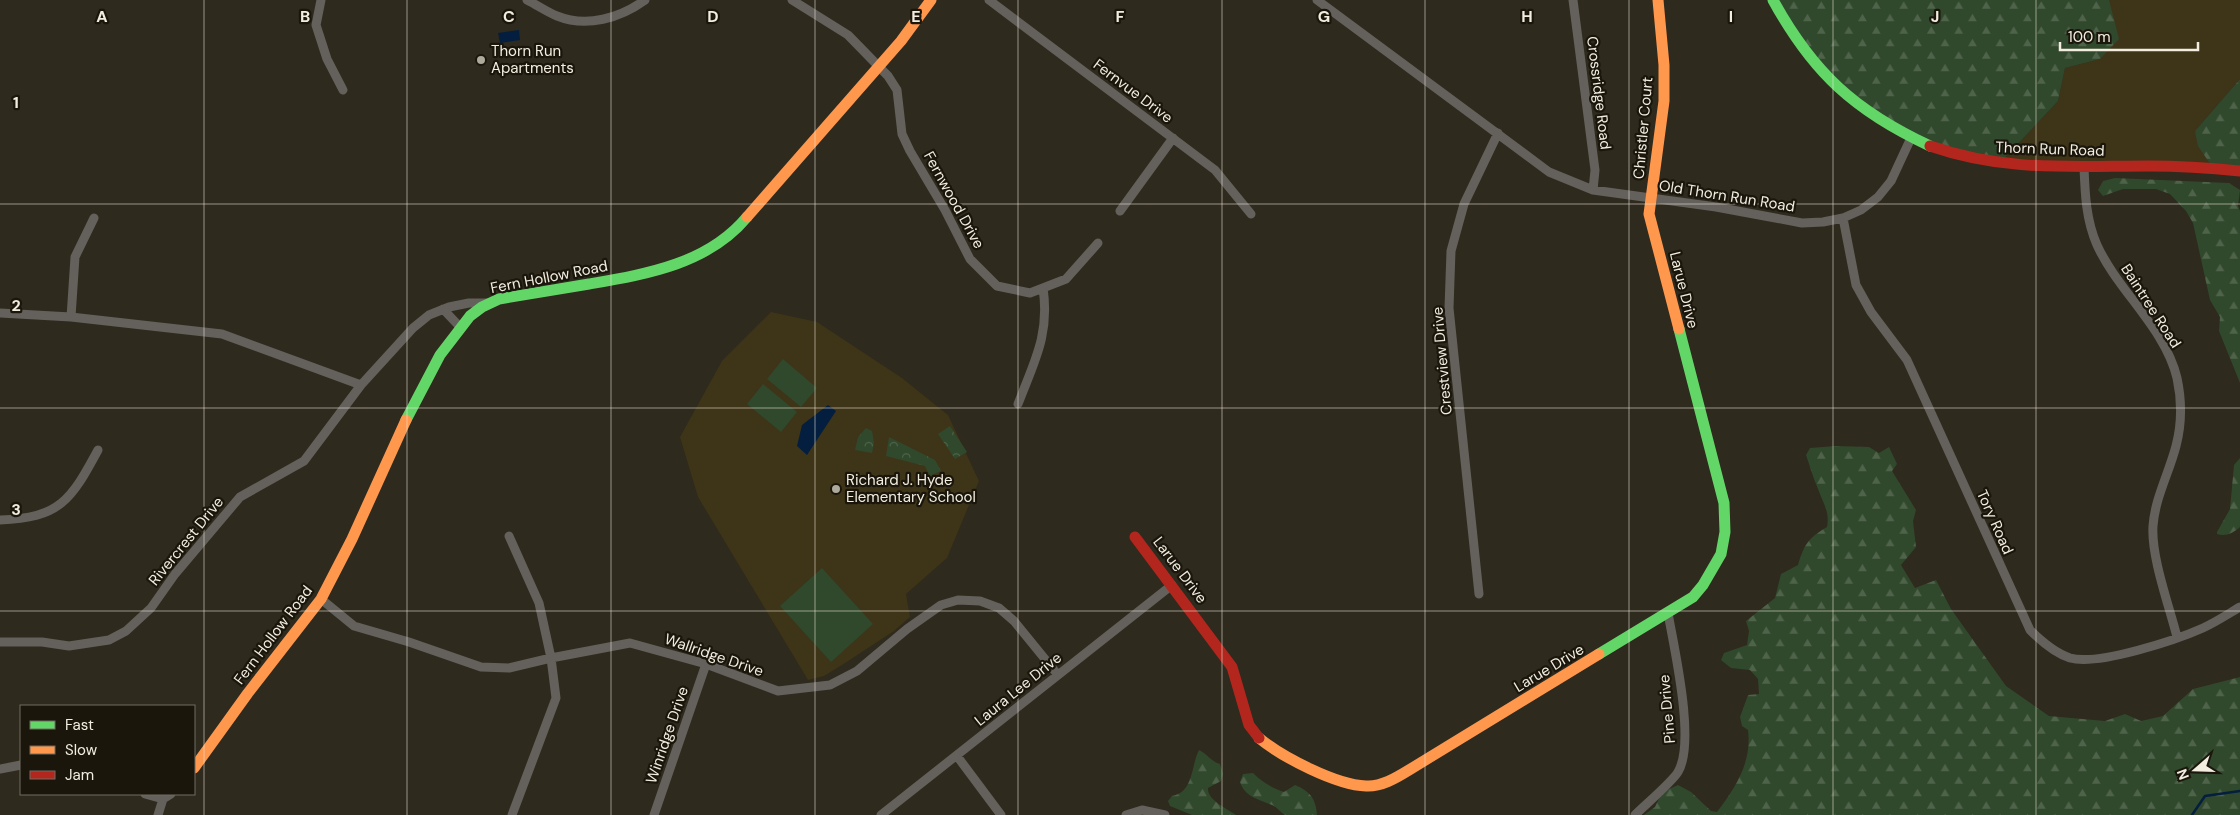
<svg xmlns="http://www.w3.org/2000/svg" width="2240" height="815" font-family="'DM Sans',sans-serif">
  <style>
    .built { fill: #3e3417 }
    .grass { fill: #30482c }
    .forest { fill: url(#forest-firs) }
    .park { fill: url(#park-crowns) }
    .water { fill: #041e3f }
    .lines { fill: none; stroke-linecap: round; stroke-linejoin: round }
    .stream { stroke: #041e3f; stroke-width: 2.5 }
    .street { stroke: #64605c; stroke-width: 9 }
    .fast { stroke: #63d668; stroke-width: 11 }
    .slow { stroke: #ff974d; stroke-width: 11 }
    .jam { stroke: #b3261e; stroke-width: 11 }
    .grid { fill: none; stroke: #f2eddf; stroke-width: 1; stroke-opacity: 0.55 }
    .poi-dot { fill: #ada99b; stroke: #1a160c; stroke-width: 2 }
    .labels { text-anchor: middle; stroke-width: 4.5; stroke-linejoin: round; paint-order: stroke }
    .poi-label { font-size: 15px; fill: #f2eddf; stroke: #1a160c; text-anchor: start }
    .street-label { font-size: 15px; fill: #f2eddf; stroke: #1a160c }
    .grid-label { font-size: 16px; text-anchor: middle; font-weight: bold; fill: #f2eddf; stroke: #1a160c; stroke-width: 4.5; stroke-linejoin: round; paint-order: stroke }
  </style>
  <defs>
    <pattern id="forest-firs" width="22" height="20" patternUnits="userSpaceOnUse" patternTransform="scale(1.25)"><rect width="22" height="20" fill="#30482c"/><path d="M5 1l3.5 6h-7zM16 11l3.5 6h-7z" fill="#4e634a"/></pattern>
    <pattern id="park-crowns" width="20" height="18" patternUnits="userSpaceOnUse" patternTransform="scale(1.25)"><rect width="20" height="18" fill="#30482c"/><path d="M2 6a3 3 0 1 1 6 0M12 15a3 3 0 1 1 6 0" fill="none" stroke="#4e634a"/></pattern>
  </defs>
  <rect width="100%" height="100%" fill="#2e2a1d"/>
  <path class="built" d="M2109,0H2240V79L2195,131L2213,168L1999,164L2058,101L2065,68L2100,59Z
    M771,312L817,322L902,378L948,415L979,481L947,558L906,594L910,617L894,631L842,665L824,676L808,680L698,497L680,437L722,361Z"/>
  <path class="grass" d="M783,359L817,388L801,407L767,379Z
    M763,384L797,412L781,432L747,404Z
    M822,568L873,624L831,662L780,606Z"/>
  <path class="forest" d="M1773,0H2109L2119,39L2100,59L2065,68L2058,101L1999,164L1938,149L1839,89Z
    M2240,79V171L2213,168L2198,146L2195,131Z
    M2115,178L2229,183L2240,190L2238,206L2240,211V383L2219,331L2220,317L2210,300L2193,223L2186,211L2170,194L2156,189H2123L2103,196L2098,190L2103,181Z
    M1836,446L1869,447L1879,453L1889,447L1897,464L1892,471L1916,510L1913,521L1916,547L1901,565L1915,588L1936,580L1951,609L2006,686L2049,716L2105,721L2125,714L2141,721L2163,716L2193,689L2240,677V815H1644L1655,807L1662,792L1678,785L1691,792L1711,811L1717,812C1736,787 1752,762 1748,730L1742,726L1740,717L1748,695L1759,694L1758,679L1750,670L1731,668L1721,660L1724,653L1747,645L1749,631L1746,621L1775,598L1781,574L1798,565C1804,545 1808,538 1827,527C1830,512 1823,503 1818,489C1813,478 1810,466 1806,455L1810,448Z
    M2240,458V527C2233,533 2226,537 2217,534V532L2230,509L2234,465Z
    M1199,750C1208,754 1210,761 1220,764L1223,774L1221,781L1208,788C1207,800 1227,809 1236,815H1192L1170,806L1168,801L1172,796C1194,792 1191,765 1199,750Z
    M1253,773C1262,782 1272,788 1284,792L1295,785C1310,791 1316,799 1317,815H1285C1280,812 1277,807 1272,805C1258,799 1245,797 1240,782L1243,774Z"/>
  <path class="park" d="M950,426L967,452L955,459L938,434Z
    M866,428L872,431L874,443L872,453L855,450L858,437Z
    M889,437L935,460L941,471L930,476L925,466L886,456Z"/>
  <path class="water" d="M519,30L520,40L500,43L498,33Z
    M828,405L836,411L807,455L797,446L802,425Z"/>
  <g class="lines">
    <path class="stream" d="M2192,815L2205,796L2240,791"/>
    <path class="street" d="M321,0L316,25L327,59L343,90
      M527,0C537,5 547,12 557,16C587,28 620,18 645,0
      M792,0L848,35L888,76L897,90L902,134L910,151L945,210L970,259L997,286L1030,293L1066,279L1098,243
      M989,0L1215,170L1251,214
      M1317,0L1549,172L1593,190L1716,207L1802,223L1823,222L1843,218L1861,210L1878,197L1891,181L1911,138
      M1573,0L1595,170L1593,190
      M2084,167C2085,194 2086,220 2097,245C2118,291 2165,328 2177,378C2182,401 2182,423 2176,446C2169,473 2155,498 2153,526C2151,557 2169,605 2177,637
      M1120,211L1173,138
      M1843,218L1856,285L1871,312L1907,360L2030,630C2041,641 2055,653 2070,658C2098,666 2176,640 2203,628C2216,622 2228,614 2240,607
      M443,309L460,327
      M0,313L71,317L222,334L361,385
      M71,317L75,257L94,218
      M1018,404C1034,362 1050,335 1043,288
      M0,520C60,518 71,500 98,450
      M509,536L539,603L551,658L556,698L512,815
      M1479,594L1449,308L1451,251L1464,204L1498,133
      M321,599L354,626L409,642L481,667L509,668L551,658L630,643L706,664L778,691L830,685L857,671L907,629L941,605L958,600L980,601L999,608L1014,621L1058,675
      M0,642H42L69,646L109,640L126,631L151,608L175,574L240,497L304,461L361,385L413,328L429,315L449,307L469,303H488
      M957,756L1001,815
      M0,769L21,765
      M145,794L163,799
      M158,815L163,799L171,794
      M654,815L706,664
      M881,815L1172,585
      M1126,815L1142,810L1165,815
      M1635,815C1645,805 1672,782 1678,772C1696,742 1674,648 1668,613"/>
    <path class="fast" d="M1773,0C1813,73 1855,111 1930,146
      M406,420L440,355L470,316L482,307L499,299C529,294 559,289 589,284C647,274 708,264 747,217
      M1599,654L1693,597L1703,585L1721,554L1725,532L1724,503L1679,329"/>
    <path class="slow" d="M1658,0L1664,65V101L1649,214L1679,329
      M747,217L901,41L931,0
      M1259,738C1282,757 1336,785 1366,786C1381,787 1396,778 1409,770L1599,654
      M194,768L248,693L321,599L352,539L406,420"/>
    <path class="jam" d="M1930,146C2005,172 2071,166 2149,166C2179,166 2210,168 2240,171
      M1135,537L1232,667L1249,725L1259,738"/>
  </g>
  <path class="grid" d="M204,0V815M407,0V815M611,0V815M815,0V815M1018,0V815M1222,0V815M1425,0V815M1629,0V815M1833,0V815M2036,0V815M0,204H2240M0,408H2240M0,611H2240"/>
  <g class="poi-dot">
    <circle cx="481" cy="60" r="5"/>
    <circle cx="836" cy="489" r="5"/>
  </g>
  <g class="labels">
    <g class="poi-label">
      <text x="491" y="56">Thorn Run<tspan x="491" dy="17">Apartments</tspan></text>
      <text x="846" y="485">Richard J. Hyde<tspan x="846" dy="17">Elementary School</tspan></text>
    </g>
    <g class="street-label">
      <text transform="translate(1133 91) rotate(37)" y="5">Fernvue Drive</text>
      <text transform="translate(1599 93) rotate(83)" y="5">Crossridge Road</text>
      <text transform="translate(1643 128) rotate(-85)" y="5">Christler Court</text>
      <text transform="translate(2050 149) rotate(2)" y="5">Thorn Run Road</text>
      <text transform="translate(1727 196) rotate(9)" y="5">Old Thorn Run Road</text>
      <text transform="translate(954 200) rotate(61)" y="5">Fernwood Drive</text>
      <text transform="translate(549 277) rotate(-11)" y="5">Fern Hollow Road</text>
      <text transform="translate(1684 290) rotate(76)" y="5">Larue Drive</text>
      <text transform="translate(2151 306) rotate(57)" y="5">Baintree Road</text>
      <text transform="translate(1442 361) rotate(-95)" y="5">Crestview Drive</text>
      <text transform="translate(1995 522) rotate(66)" y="5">Tory Road</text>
      <text transform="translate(186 541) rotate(-51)" y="5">Rivercrest Drive</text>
      <text transform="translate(1180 570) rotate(53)" y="5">Larue Drive</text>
      <text transform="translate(273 635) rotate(-53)" y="5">Fern Hollow Road</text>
      <text transform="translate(714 655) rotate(19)" y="5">Wallridge Drive</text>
      <text transform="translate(1549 668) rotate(-31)" y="5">Larue Drive</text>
      <text transform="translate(1018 689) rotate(-39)" y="5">Laura Lee Drive</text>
      <text transform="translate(1667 709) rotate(-95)" y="5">Pine Drive</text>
      <text transform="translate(667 735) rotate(-71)" y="5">Winridge Drive</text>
    </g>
  </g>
  <g class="grid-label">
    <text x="102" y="22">A</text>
    <text x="305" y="22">B</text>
    <text x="509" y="22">C</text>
    <text x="713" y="22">D</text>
    <text x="916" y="22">E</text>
    <text x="1120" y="22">F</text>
    <text x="1324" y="22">G</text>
    <text x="1527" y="22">H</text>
    <text x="1731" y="22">I</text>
    <text x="1935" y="22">J</text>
    <text x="16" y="108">1</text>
    <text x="16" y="311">2</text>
    <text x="16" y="515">3</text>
  </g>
  <rect x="20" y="705" width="175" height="90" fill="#1a160c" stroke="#706c60"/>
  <rect x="30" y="721" width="25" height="8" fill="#63d668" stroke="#706c60"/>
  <text x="65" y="730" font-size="15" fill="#f2eddf">Fast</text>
  <rect x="30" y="746" width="25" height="8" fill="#ff974d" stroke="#706c60"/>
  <text x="65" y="755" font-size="15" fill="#f2eddf">Slow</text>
  <rect x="30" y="771" width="25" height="8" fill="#b3261e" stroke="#706c60"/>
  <text x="65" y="780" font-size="15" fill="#f2eddf">Jam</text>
  <g transform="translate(2195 770) rotate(250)" stroke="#1a160c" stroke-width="4" paint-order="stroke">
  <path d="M0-4L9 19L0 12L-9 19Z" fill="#f2eddf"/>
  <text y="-8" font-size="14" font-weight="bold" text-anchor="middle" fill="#f2eddf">N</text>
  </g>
  <path d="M2060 42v8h138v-8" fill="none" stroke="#f2eddf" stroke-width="2.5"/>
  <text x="2068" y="42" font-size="15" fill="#f2eddf" stroke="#1a160c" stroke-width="4" paint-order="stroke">100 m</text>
</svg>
